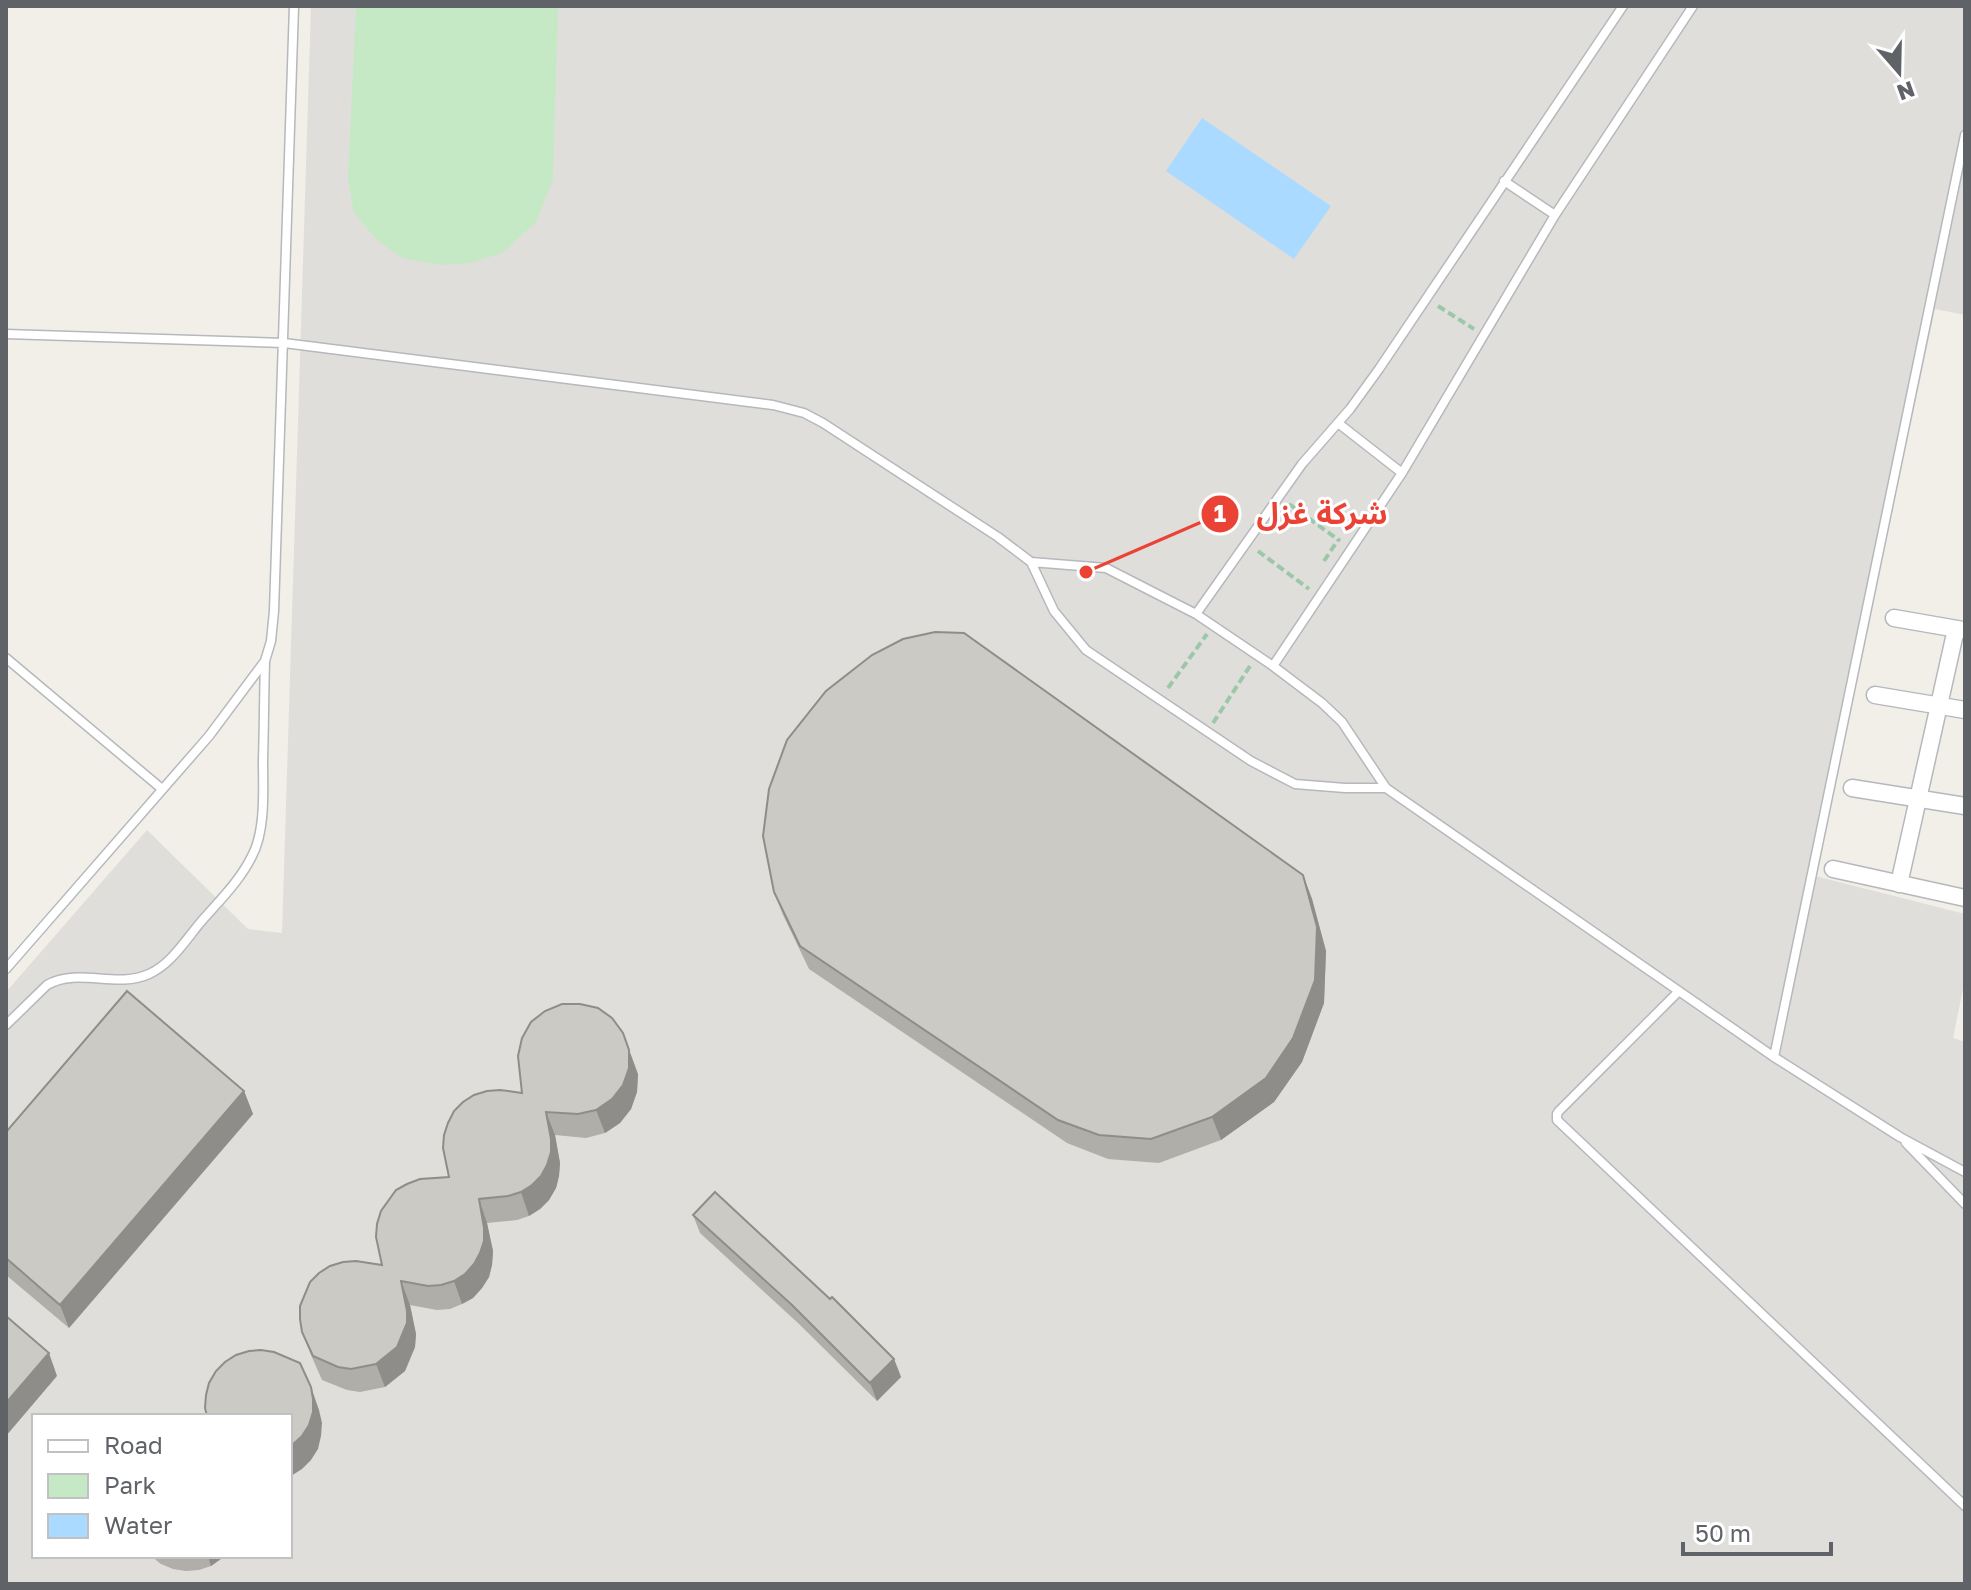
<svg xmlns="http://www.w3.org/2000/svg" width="1971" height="1590" font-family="'Golos Text','Noto Sans Arabic',sans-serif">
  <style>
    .industrial { fill: #e0deda; fill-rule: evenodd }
    .green { fill: #c5e8c5 }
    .water { fill: #aadaff }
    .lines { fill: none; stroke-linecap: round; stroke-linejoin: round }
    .lane-casing { stroke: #b5b8bc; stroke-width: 11 }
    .street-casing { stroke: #b5b8bc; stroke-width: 19 }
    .path { stroke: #9cc7a9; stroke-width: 4; stroke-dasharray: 8 4; stroke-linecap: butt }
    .lane { stroke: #fff; stroke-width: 8 }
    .street { stroke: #fff; stroke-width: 16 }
    .wall { fill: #afaea9 }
    .shaded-wall { fill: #8f8d8a }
    .building { fill: #cccac5; stroke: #8f8d8a; stroke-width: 2 }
    .leader { fill: none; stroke: #ea4335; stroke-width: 3 }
    .callout-dot { fill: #ea4335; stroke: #fff; stroke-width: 3 }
    .mark-label { font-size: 24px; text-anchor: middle; font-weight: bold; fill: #fff }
    .callout-label { font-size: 30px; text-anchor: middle; font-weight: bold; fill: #ea4335; stroke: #fff; stroke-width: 6; stroke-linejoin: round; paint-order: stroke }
  </style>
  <rect width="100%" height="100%" fill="#f1efe8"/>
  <path class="industrial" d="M311,6H1965V315L1935,309L1815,876L1965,914V979L1953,1038L1965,1042V1584H6V992L147,830L248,929L282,933ZM34,1416H290V1556H34Z"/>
  <path class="green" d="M356,6H558L553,179L536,222L502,253L470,263L441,265L402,258L377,240L354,213L348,179Z"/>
  <path class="water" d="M1202,118L1331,206L1294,259L1166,171Z"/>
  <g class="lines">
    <defs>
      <path id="lane" d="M1504,181L1555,215
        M6,334L284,343L773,405L804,413L823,423L998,537L1031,562L1054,611L1086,650L1251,761L1295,784L1345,788H1386
        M1338,423L1402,473
        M1031,562L1106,568L1196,614L1273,666L1322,703L1342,722L1386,788L1774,1057L1900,1137L1965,1172
        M1196,614L1302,464L1350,409L1379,369L1623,6
        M6,658L162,789
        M1273,666L1402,473L1555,215L1693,6
        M6,969L209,736L265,661L271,641L274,611L294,6
        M1679,991L1559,1111L1557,1114V1120L1965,1506
        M6,1025L47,985C78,967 116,989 149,974C171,964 185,941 200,923C218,902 240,881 252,856C266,830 263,788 263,760C264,727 264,695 265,662
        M1774,1057L1965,135
        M1906,1143L1965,1204"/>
      <path id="street" d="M1894,618L1963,630
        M1875,695L1965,710
        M1852,788L1965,806
        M1833,869L1965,898
        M1899,884L1956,629"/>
    </defs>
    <use href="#lane" class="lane-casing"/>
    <use href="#street" class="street-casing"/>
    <path class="path" d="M1438,306L1474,329
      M1289,504L1340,541
      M1258,551L1309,589
      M1324,561L1338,540
      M1168,688L1207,634
      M1213,723L1250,666"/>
    <use href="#lane" class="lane"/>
    <use href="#street" class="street"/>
  </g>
  <path class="wall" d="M1303,875L1312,899L1326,951L1324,1003L1302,1062L1274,1102L1221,1140L1159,1163L1108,1159L1067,1143L809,969L783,915L774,892Z
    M638,1074L637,1092L631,1109L620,1123L605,1133L586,1138L555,1135L560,1163L559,1176L556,1188L549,1200L540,1209L529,1216L517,1220L487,1223L493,1251L492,1265L489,1277L482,1288L473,1298L462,1304L450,1309L437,1310L410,1305L416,1334L415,1347L405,1371L385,1387L360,1392L347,1390L322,1380L311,1355L302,1332L382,1265L449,1177L522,1093Z
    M244,1091L253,1114L69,1328L6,1275V1132Z
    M693,1215L894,1359L901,1377L877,1401L798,1323L700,1233Z
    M151,1556H225L211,1566L199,1570L186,1571L173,1569L161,1564Z"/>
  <path class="shaded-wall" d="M1303,875L1312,899L1326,951L1324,1003L1302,1062L1274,1102L1221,1140L1212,1117Z
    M623,1033L638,1074L637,1092L631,1109L620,1123L605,1133L596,1110Z
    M244,1091L253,1114L69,1328L60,1305Z
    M546,1112L555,1135L560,1163L559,1176L556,1188L549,1200L540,1209L529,1216L521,1192Z
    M479,1199L487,1223L493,1251L492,1265L489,1277L482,1288L473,1298L462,1304L454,1281Z
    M401,1281L410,1305L416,1334L415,1347L405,1371L385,1387L376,1364Z
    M49,1353L57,1376L6,1436V1403Z
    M894,1359L901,1377L877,1401L870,1383Z
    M311,1387L319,1410L322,1423L321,1436L318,1449L311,1460L302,1469L291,1476L290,1447Z
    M208,1556H225L211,1566Z"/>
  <path class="building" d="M935,632L964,633L1303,875L1317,927L1315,980L1293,1038L1266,1078L1212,1117L1151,1139L1099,1135L1058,1120L800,946L774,892L763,836L769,789L787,740L826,691L872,655L903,639Z
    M127,991L244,1091L60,1305L6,1258V1132Z
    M562,1004H580L598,1008L612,1018L623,1033L629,1050V1068L623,1085L612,1099L596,1110L578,1114L546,1112L551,1139V1152L547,1165L541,1176L532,1185L521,1192L508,1196L479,1199L484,1228V1241L480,1253L474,1264L465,1274L454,1281L441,1285L428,1286L401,1281L407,1311V1323L397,1347L376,1364L351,1369L338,1367L313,1356L302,1332L300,1319V1306L310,1282L319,1273L330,1266L343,1262L356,1261L382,1265L376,1237L377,1224L381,1211L396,1190L407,1184L420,1179L449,1177L443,1148L444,1135L448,1123L454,1111L463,1102L474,1095L487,1091L500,1090L522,1093L518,1056L522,1038L531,1022L545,1011Z
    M715,1192L830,1299L832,1297L894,1359L870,1383L792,1305L693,1215Z
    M6,1316L49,1353L6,1403Z
    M261,1350L274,1352L300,1363L311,1387L313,1399V1412L309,1425L302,1436L290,1447V1416H207L205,1408L206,1395L209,1383L216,1371L225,1362L236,1355L249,1351Z"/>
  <path class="leader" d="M1086 572L1220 514"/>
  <g class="callout-dot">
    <circle cx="1086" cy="572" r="8"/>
    <circle cx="1220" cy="514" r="20"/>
  </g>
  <g class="mark-label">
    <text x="1220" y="522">1</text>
  </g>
  <g class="callout-label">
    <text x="1322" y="524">شركة غزل</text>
  </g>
  <rect width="1971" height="1590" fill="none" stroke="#5f6368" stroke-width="16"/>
  <rect x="32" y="1414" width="260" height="144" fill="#ffffff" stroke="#bfc1c3" stroke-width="2"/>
  <rect x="48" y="1440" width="40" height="12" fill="#ffffff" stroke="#bfc1c3" stroke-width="2"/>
  <text x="104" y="1454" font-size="24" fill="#5f6368">Road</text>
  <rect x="48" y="1474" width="40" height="24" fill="#c5e8c5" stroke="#bfc1c3" stroke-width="2"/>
  <text x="104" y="1494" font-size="24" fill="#5f6368">Park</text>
  <rect x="48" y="1514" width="40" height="24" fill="#aadaff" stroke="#bfc1c3" stroke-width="2"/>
  <text x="104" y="1534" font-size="24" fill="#5f6368">Water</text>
  <g transform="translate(1899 72) rotate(160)" stroke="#ffffff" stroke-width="6" paint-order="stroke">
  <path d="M0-6L14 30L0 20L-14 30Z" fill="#5f6368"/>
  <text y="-12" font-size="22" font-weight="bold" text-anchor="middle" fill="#5f6368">N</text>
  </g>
  <path d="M1683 1542v12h148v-12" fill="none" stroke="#5f6368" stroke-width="4"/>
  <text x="1695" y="1542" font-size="24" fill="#5f6368" stroke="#ffffff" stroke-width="6" paint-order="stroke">50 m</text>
</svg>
